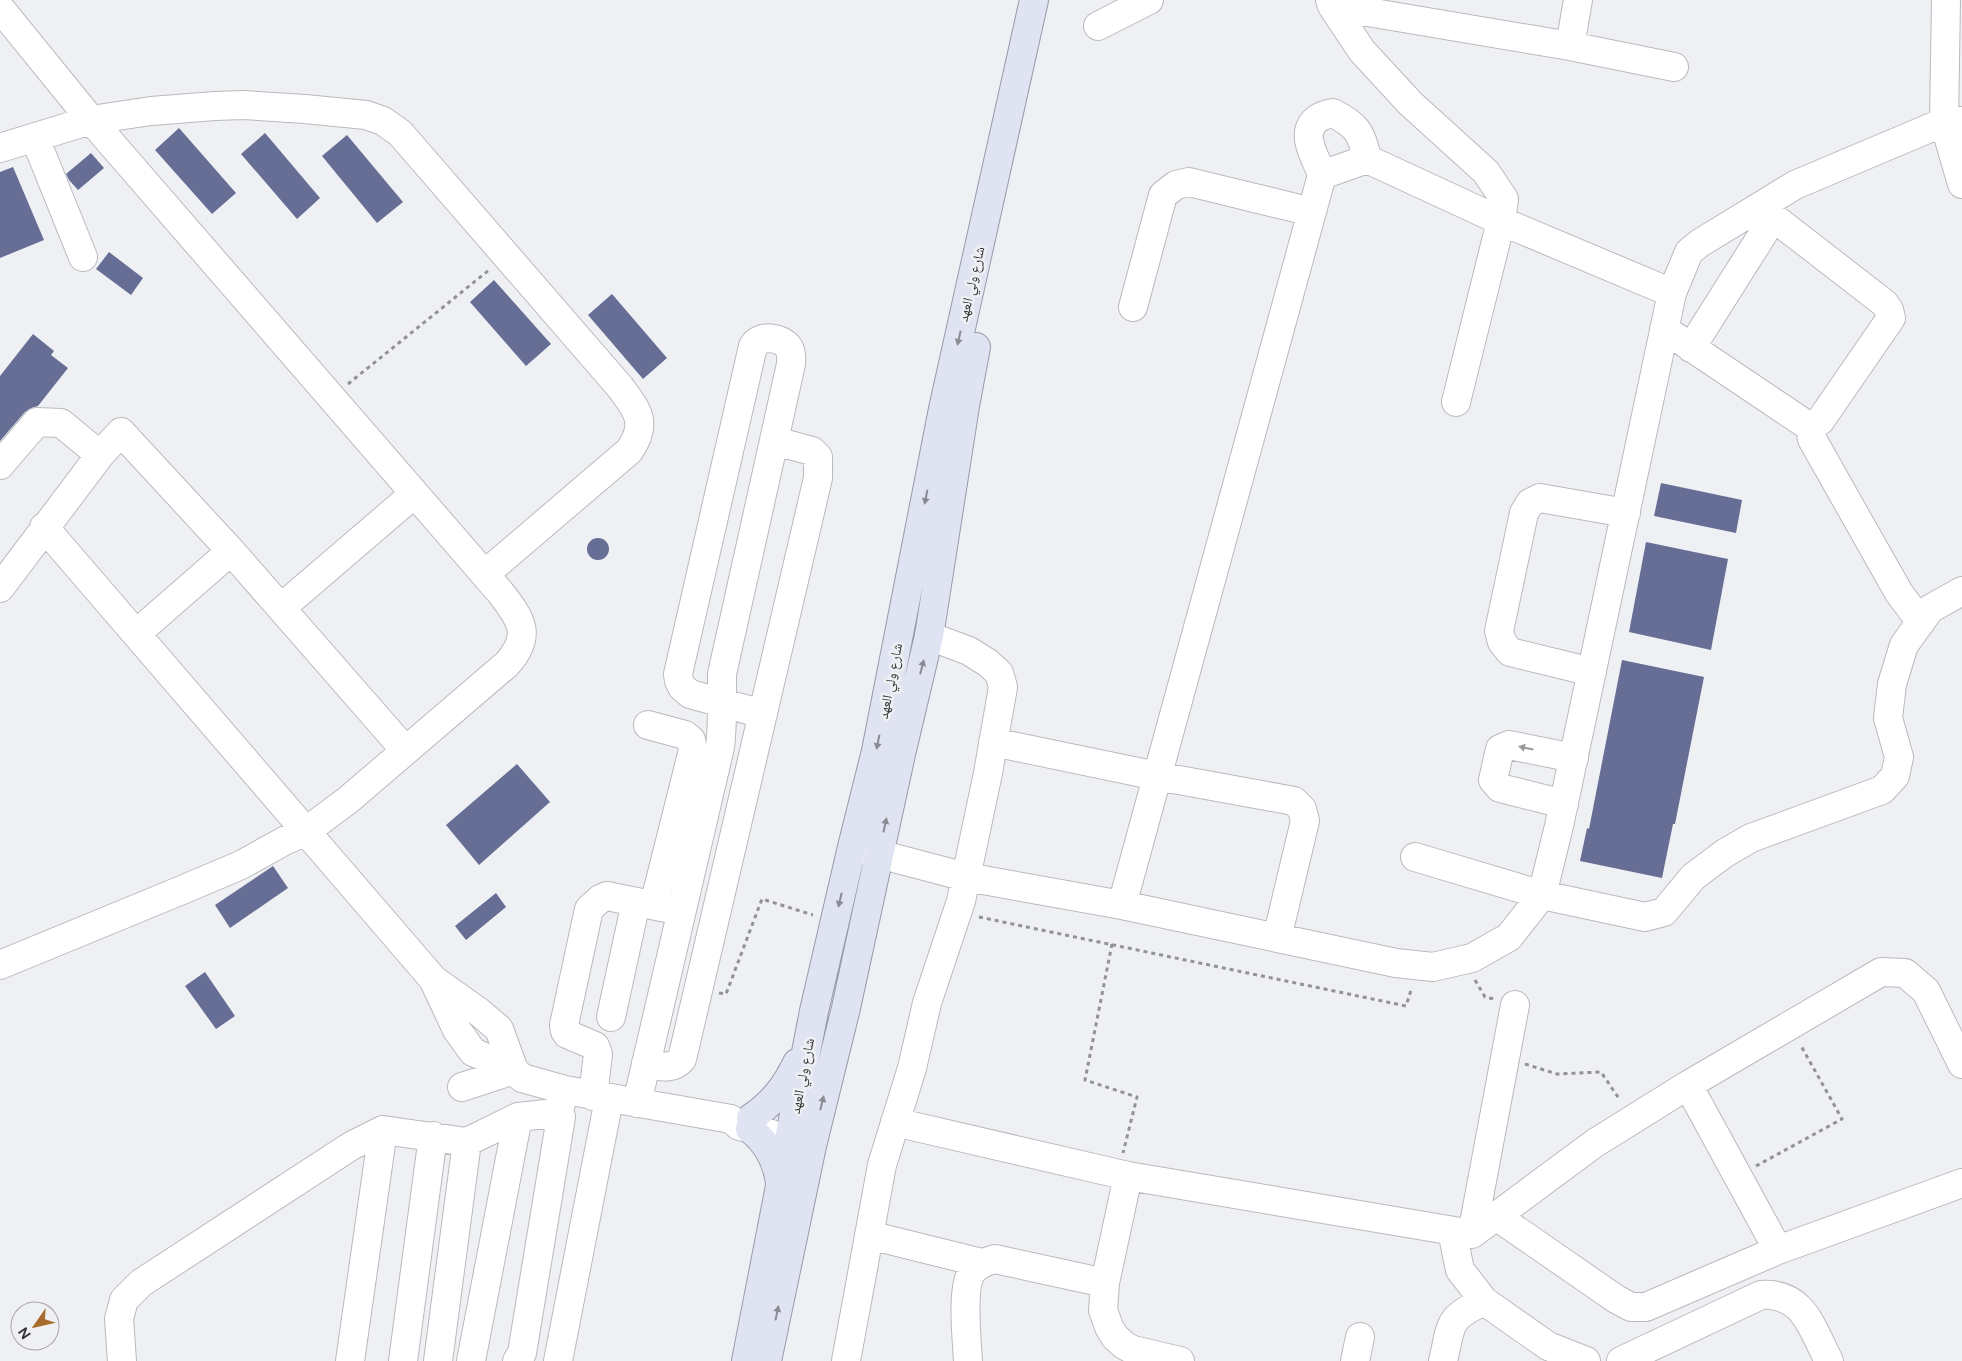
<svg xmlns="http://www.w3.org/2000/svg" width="1962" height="1361" font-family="Figtree,'Noto Naskh Arabic',sans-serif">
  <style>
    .building { fill: #666e95 }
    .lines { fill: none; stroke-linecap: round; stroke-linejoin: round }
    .minor-casing { stroke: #b9babe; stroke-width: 30 }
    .major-casing { stroke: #969aab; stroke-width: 30 }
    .path { stroke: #919294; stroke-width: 3; stroke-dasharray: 4 4; stroke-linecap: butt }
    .minor { stroke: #fff; stroke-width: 28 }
    .major { stroke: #dfe3f2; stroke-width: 28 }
    .oneway { fill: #8a8c94 }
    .oneway2 { fill: #9a9a9a }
    .labels { text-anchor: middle; stroke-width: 5; stroke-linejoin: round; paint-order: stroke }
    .street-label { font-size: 14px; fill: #343536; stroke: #eff0f3 }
  </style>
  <rect width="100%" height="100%" fill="#eff0f3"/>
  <path class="building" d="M179,128L236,193L212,214L155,150Z
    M265,133L320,198L297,219L241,154Z
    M347,135L403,202L377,223L322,156Z
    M91,153L104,168L78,190L69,180L66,174Z
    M13,167L44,240L0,258V172Z
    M109,252L143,278L131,295L96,269Z
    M494,280L551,344L526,366L470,302Z
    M612,294L667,358L643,379L588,315Z
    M33,334L54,351L51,355L68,368L38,406L31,408L25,412L0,441V376Z
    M1661,483L1742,500L1736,533L1654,516Z
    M587 549a11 11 0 1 1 22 0a11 11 0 1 1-22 0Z
    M1646,542L1728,559L1711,650L1629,632Z
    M1622,660L1704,677L1675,824H1673L1662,878L1580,861L1587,828L1589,829Z
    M517,764L550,802L479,865L446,825Z
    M273,866L288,888L230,928L215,905Z
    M496,893L506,907L466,940L455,926Z
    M205,972L235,1016L216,1029L185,986Z"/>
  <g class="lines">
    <defs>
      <path id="minor" d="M1330,0L1332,6L1362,51L1410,103L1486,172L1504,199L1501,221L1456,402
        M1946,0L1944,122L1962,121
        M1332,6L1570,46L1674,67
        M0,8L91,120L500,592C521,619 533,635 507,664L348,800L305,832L286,840L241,865L182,890L0,965
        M1098,26L1149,0
        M1570,46L1578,0
        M35,138L83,257
        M0,148L91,120L151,111L215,106L243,105L305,109L366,115L383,121L400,133L620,387C637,410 649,423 629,451L485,574
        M1322,175L1367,159
        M1760,207L1884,303L1889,310L1891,318L1820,421L1810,427
        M1133,307L1163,195L1176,185L1189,182L1312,212
        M1664,329L1810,427
        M1691,348L1773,218
        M1810,427L1812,439L1899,593L1921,622
        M0,465L37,422L61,423L100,455
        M44,527L433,979L457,1030L473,1052L514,1070
        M0,588L100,455L121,432L231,551L405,750
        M281,608L414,494
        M137,633L231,551
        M1592,672L1510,652L1502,642L1499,631L1524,513L1530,503L1540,498L1626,513
        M648,725L685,735L691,740L693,750L654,905
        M993,742L1157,776L1294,801L1302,809L1305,821L1277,938
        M1564,804L1500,788L1493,780L1500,749L1509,745L1574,758
        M856,848L966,877L1122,905L1396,963L1433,967L1463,960L1472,958L1509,937L1542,895L1559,826L1672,293L1689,252L1700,243L1795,185L1944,122L1962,184
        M1415,857L1542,895L1645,917L1664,912L1693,877L1725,853L1751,838L1882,790L1895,776L1899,757L1888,718L1892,684L1904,645L1930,609L1962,591
        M1122,905L1322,175C1317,159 1298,134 1317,119C1321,116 1328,114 1333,113C1356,125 1362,132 1367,159L1501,221L1672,293
        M434,980L479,1012L499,1029L514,1070L522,1078L565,1090L731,1119L739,1126L772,1134
        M611,1017L636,902
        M646,1063C660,1066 671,1071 682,1059L818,478V457L812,451L775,441
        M1688,1085L1778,1250
        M462,1087L514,1070
        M593,1096L598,1054L595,1046L567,1034L565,1031L564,1025L589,909L600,899L607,896L681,911
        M637,1103L720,747C723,723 722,698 722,674L791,364C791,358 792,353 789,348C782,337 760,334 753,346L678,674L679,681L682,687L690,694L763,714
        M895,1122L1128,1176L1472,1234L1515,1005
        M1128,1176L1105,1283L1103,1310L1109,1327L1115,1337L1124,1345L1133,1350L1180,1361
        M1496,1216L1616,1299L1631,1307H1646L1778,1250L1962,1183
        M1452,1231L1460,1270L1484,1301L1548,1346L1586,1361
        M1472,1234L1595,1143L1688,1085L1881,972L1905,973L1926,991L1962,1064
        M869,1235L982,1263
        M122,1361L119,1319L124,1300L141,1283L351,1146L383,1130L467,1142L518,1117L556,1113L559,1110L565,1090
        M350,1361L383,1130
        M403,1361L433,1136
        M438,1361L467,1142
        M471,1361L518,1117
        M517,1361L522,1353L561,1117L559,1110
        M558,1361L609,1099
        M846,1361L882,1165L912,1068L927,1003L961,901L988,773L1003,687L999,673L988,663L969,651L929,636
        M968,1361C967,1342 961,1287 972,1272C978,1264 985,1262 995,1259L1105,1283
        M1355,1361L1360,1337
        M1443,1361C1452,1324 1446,1319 1484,1301
        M1621,1361L1761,1295C1804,1292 1812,1329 1829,1361"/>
      <path id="major" d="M751,1118C773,1103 786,1086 797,1063
        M750,1129C768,1143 777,1161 780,1183
        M746,1361L814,1011L852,847L876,751L943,409L1034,0
        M767,1361L812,1146L846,1008L901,754L929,636L965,406L976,347"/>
    </defs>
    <use href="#minor" class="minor-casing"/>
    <use href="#major" class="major-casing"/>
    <path class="path" d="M348,384L489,270
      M979,917L1406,1006L1412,987
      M1112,944L1085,1080L1137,1097L1123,1153
      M1475,980L1485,997L1494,999
      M719,993L726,994L762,899L813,915
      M1525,1064L1557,1074L1601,1072L1620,1100
      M1756,1166L1842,1119L1800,1044"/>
    <use href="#minor" class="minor"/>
    <use href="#major" class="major"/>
  </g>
  <defs><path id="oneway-solid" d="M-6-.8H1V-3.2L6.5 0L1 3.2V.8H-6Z" transform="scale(1.25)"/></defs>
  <g class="oneway">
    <use href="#oneway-solid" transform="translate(959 338) rotate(103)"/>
    <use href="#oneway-solid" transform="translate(926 497) rotate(101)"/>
    <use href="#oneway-solid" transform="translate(922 667) rotate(-76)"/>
    <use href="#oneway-solid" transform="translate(878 742) rotate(101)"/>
    <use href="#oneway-solid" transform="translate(885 825) rotate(-78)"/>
    <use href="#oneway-solid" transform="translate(840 900) rotate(103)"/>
    <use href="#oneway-solid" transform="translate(822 1103) rotate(-76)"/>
    <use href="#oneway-solid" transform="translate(777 1313) rotate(-78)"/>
  </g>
  <use class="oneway2" href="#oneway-solid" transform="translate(1526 748) rotate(-168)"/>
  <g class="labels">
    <g class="street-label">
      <text transform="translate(971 284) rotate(-77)" y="5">شارع ولي العهد</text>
      <text transform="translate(890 681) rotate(-79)" y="5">شارع ولي العهد</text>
      <text transform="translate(802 1076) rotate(-79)" y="5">شارع ولي العهد</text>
    </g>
  </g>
  <g transform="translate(35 1326) rotate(236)"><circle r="24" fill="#eff0f3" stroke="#a4a5a7"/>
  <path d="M0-4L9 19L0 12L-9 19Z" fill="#a76c2d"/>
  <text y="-8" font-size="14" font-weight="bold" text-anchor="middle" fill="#343536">N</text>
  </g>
</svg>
